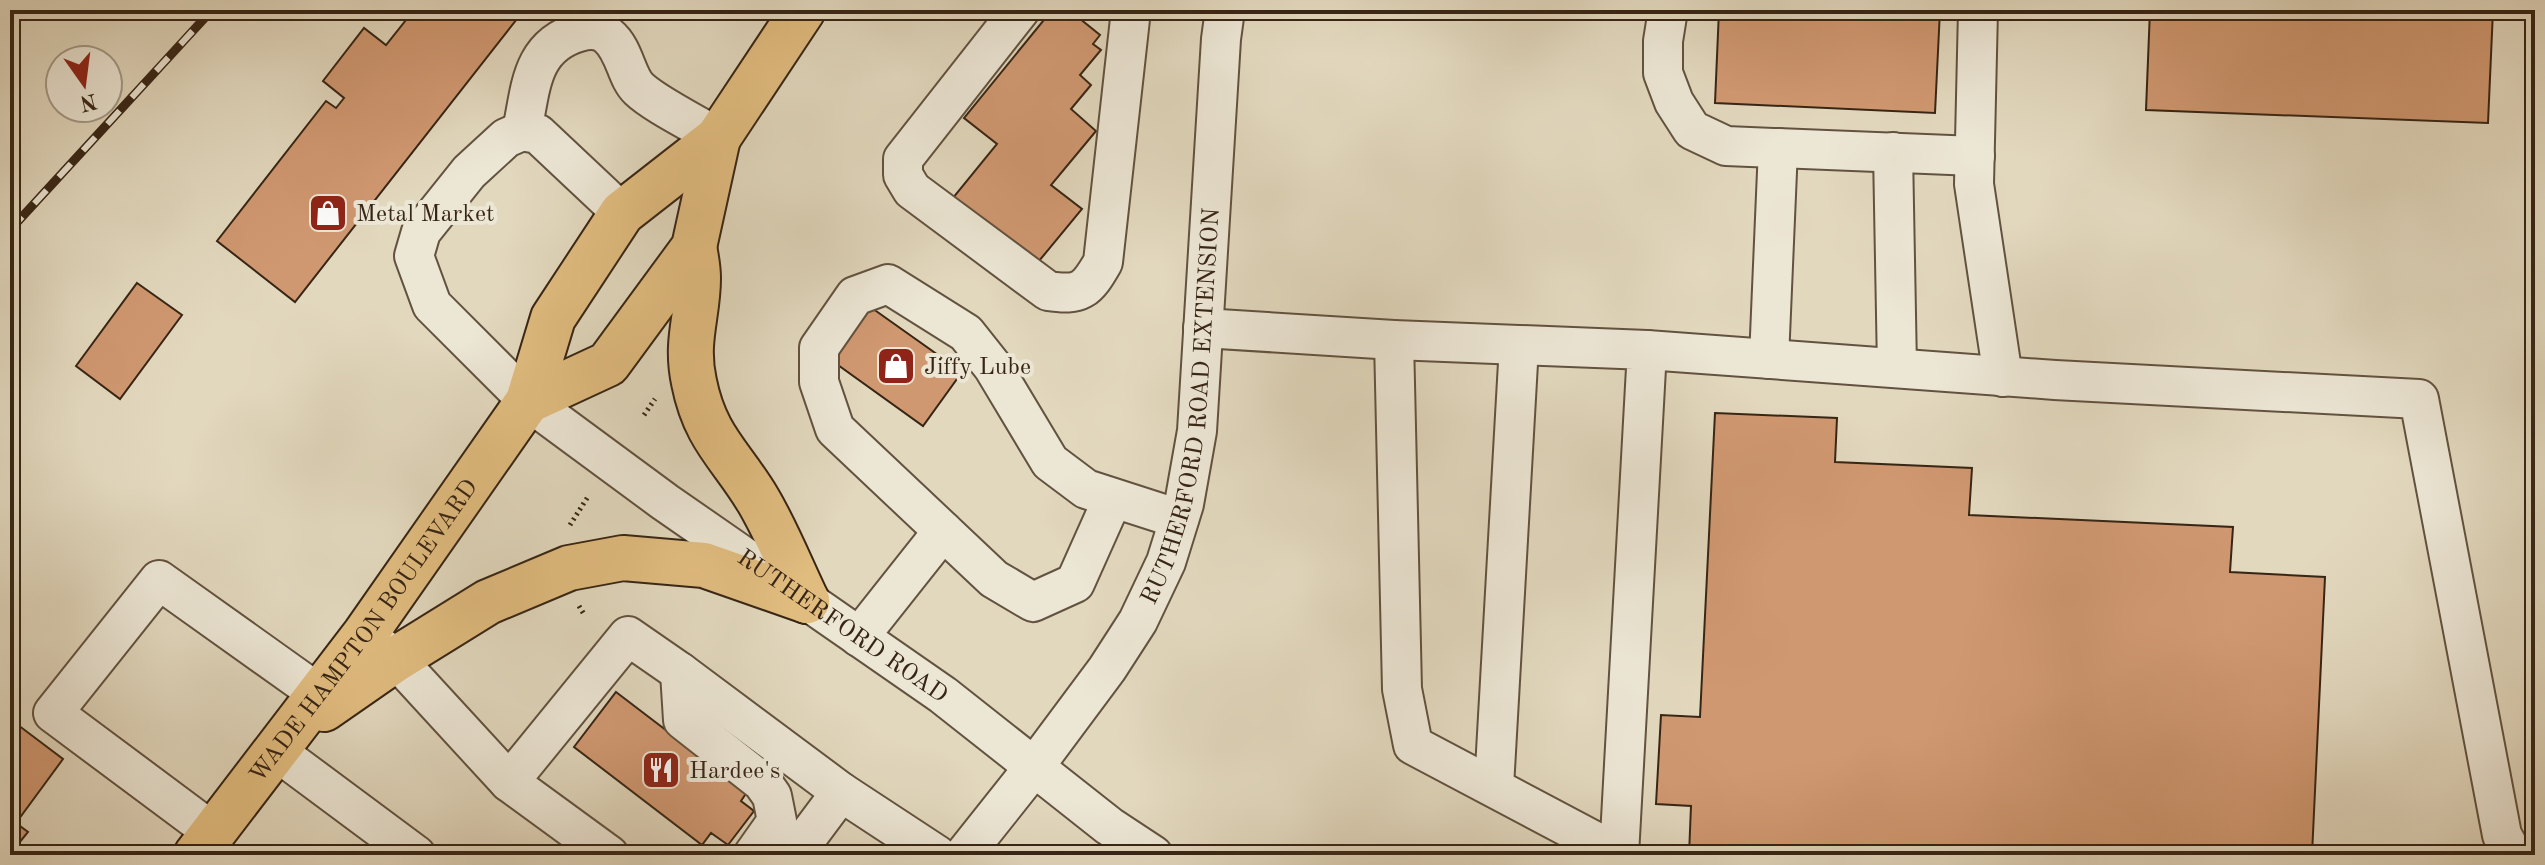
<svg xmlns="http://www.w3.org/2000/svg" width="2545" height="865" font-family="'Old Standard TT',serif">
  <style>
    .building { fill: #d09871; stroke: #372515; stroke-width: 2 }
    .lines { fill: none; stroke-linecap: round; stroke-linejoin: round }
    .minor-casing { stroke: #62523f; stroke-width: 42 }
    .major-casing { stroke: #372515; stroke-width: 48 }
    .path { stroke: #372515; stroke-width: 5; stroke-dasharray: 2 4; stroke-linecap: butt }
    .minor { stroke: #ece6d5; stroke-width: 38 }
    .major { stroke: #e1bc7f; stroke-width: 44 }
    .rail-casing { stroke: #372515; stroke-width: 9 }
    .rail { stroke: #ece6d5; stroke-width: 6; stroke-dasharray: 18; stroke-linecap: butt }
    .labels { text-anchor: middle; stroke-width: 8; stroke-linejoin: round; paint-order: stroke }
    .poi-label { font-size: 24px; fill: #372515; stroke: #ece6d5; text-anchor: start }
    .street-label { font-size: 24px; fill: #372515; stroke: #ece6d5 }
  </style>
  <rect width="100%" height="100%" fill="#e2d8be"/>
  <filter id="stains"><feTurbulence type="fractalNoise" baseFrequency=".0025" numOctaves="4"/><feColorMatrix values="0 0 0 0 .2 0 0 0 0 .09 0 0 0 0 .02 0 0 0 .5 -.17"/></filter>
  <radialGradient id="worn" r=".72"><stop offset=".6" stop-color="#630" stop-opacity="0"/><stop offset="1" stop-color="#630" stop-opacity=".3"/></radialGradient>
  <path class="building" d="M414,10H524L295,302L217,241L326,101L336,108L344,98L323,81L364,28L386,45Z
    M1052,10H1069L1100,35L1093,44L1101,50L1080,75L1091,85L1071,109L1096,131L1051,185L1082,209L1034,267L952,199L997,144L964,118Z
    M1719,10H1940L1935,113L1715,103Z
    M2150,10H2493L2488,123L2146,110Z
    M137,283L182,315L120,399L76,366Z
    M869,306L962,372L923,426L831,360Z
    M1715,413L1837,418L1835,462L1972,468L1969,515L2233,527L2230,572L2325,577L2312,855H1689L1691,806L1656,804L1661,715L1700,717Z
    M616,692L747,792L741,801L754,811L728,845L711,833L702,845L574,747Z
    M10,719L63,759L16,823L28,832L15,848L10,844Z"/>
  <g class="lines">
    <defs>
      <g id="minor">
        <path d="M1020,10L903,159V175L912,190L1048,291C1081,296 1087,290 1103,262L1131,10"/>
        <path d="M1668,10L1663,41V73L1674,102L1692,130L1726,146L1975,156"/>
        <path d="M1978,10L1974,184L2003,377"/>
        <path d="M522,131C531,89 530,46 579,32C589,29 600,29 608,36C625,50 626,77 639,89C656,105 696,124 718,138"/>
        <path d="M1893,152L1897,368"/>
        <path id="s1" d="M622,213L538,134L522,131L506,138L469,172L421,232L414,256L432,305L528,401L665,502L943,695L1109,826L1153,855"/>
        <path d="M1203,328L1394,340L1647,350L1619,855"/>
        <path d="M1394,340L1402,689L1413,745L1619,854"/>
        <path d="M1647,350L2055,380L2419,399L2502,835L2513,855"/>
        <path d="M1769,359L1778,148"/>
        <path d="M1113,498L1075,583L1033,602L994,579L835,429L819,382V348L855,296L888,284L966,333L993,367L1050,462L1086,489L1179,519"/>
        <path d="M859,637L943,531"/>
        <path d="M373,641L396,659L509,782L609,855"/>
        <path d="M680,672L683,720L762,782L772,796L777,821L753,855"/>
        <path d="M276,751L416,855"/>
        <path d="M509,782L628,636L680,672L841,792"/>
        <path d="M1494,787L1519,345"/>
        <path d="M214,833L53,713L159,580L319,694"/>
        <path d="M794,855L841,792L937,855"/>
        <path id="s2" d="M964,855L1034,767L1107,669L1138,621L1166,562L1184,504L1197,431L1221,39L1225,10"/>
      </g>
      <g id="major">
        <path d="M694,247C696,257 698,268 698,278C698,316 685,341 694,382C705,438 731,455 758,500C777,532 791,568 807,601"/>
        <path d="M528,401L608,364L694,247L718,138"/>
        <path d="M324,709L396,659L488,602L569,568L623,558L704,565L807,601"/>
        <path id="s3" d="M196,855L365,634L528,401L553,318L622,213L718,138L803,10"/>
      </g>
    </defs>
    <use href="#minor" class="minor-casing"/>
    <use href="#major" class="major-casing"/>
    <path class="path" d="M644,415L655,399
      M570,525L589,495
      M579,606L585,616"/>
    <use href="#minor" class="minor"/>
    <use href="#major" class="major"/>
    <defs>
      <path id="rail" d="M10,230L212,10"/>
    </defs>
    <use href="#rail" class="rail-casing"/>
    <use href="#rail" class="rail"/>
  </g>
  <defs>
    <symbol id="shop-square" viewBox="-11 -11 22 22"><rect x="-9" y="-9" width="18" height="18" rx="4" fill="#8f2418" stroke="#ece6d5"/><path d="M-5-2.5h2.3a2.7 3.5 0 0 1 5.4 0H5L5.5 6h-11ZM-1.5-2.5h3a1.5 2.3 0 0 0-3 0Z" fill="#fff"/></symbol>
    <symbol id="restaurant-square" viewBox="-11 -11 22 22"><rect x="-9" y="-9" width="18" height="18" rx="4" fill="#8f2418" stroke="#ece6d5"/><path d="M-5-6h1v4h1v-4h1v4h1v-4h1v5L-1.5 .5V6h-2V.5L-5-1ZM5-6V6H3V1.5H1.5Q1.5-4 5-6Z" fill="#fff"/></symbol>
  </defs>
  <g fill-rule="evenodd">
    <use href="#shop-square" x="306" y="191" width="44" height="44"/>
    <use href="#shop-square" x="874" y="344" width="44" height="44"/>
    <use href="#restaurant-square" x="639" y="748" width="44" height="44"/>
  </g>
  <g class="labels">
    <g class="poi-label">
      <text x="356" y="221">Metal Market</text>
      <text x="924" y="374">Jiffy Lube</text>
      <text x="689" y="778">Hardee's</text>
    </g>
    <g class="street-label">
      <text dy="8" stroke="none"><textPath href="#s2" startOffset="514">RUTHERFORD ROAD EXTENSION</textPath></text>
      <text dy="8" stroke="none"><textPath href="#s1" startOffset="876">RUTHERFORD ROAD</textPath></text>
      <text dy="8" stroke="none"><textPath href="#s3" startOffset="280">WADE HAMPTON BOULEVARD</textPath></text>
    </g>
  </g>
  <rect width="2545" height="865" fill="none" stroke="#e2d8be" stroke-width="40"/>
  <rect x="12" y="12" width="2521" height="841" fill="none" stroke="#372515" stroke-width="4"/>
  <rect x="20" y="20" width="2505" height="825" fill="none" stroke="#372515" stroke-width="2"/>
  <g transform="translate(84 84) rotate(166)"><circle r="38" fill="#ece6d5" stroke="#a49988" stroke-width="2"/>
  <path d="M0-6L14 30L0 20L-14 30Z" fill="#8f2418"/>
  <text y="-12" font-size="22" font-weight="bold" text-anchor="middle" fill="#372515">N</text>
  </g>
  <rect width="100%" height="100%" filter="url(#stains)"/>
  <rect width="100%" height="100%" fill="url(#worn)"/>
</svg>
